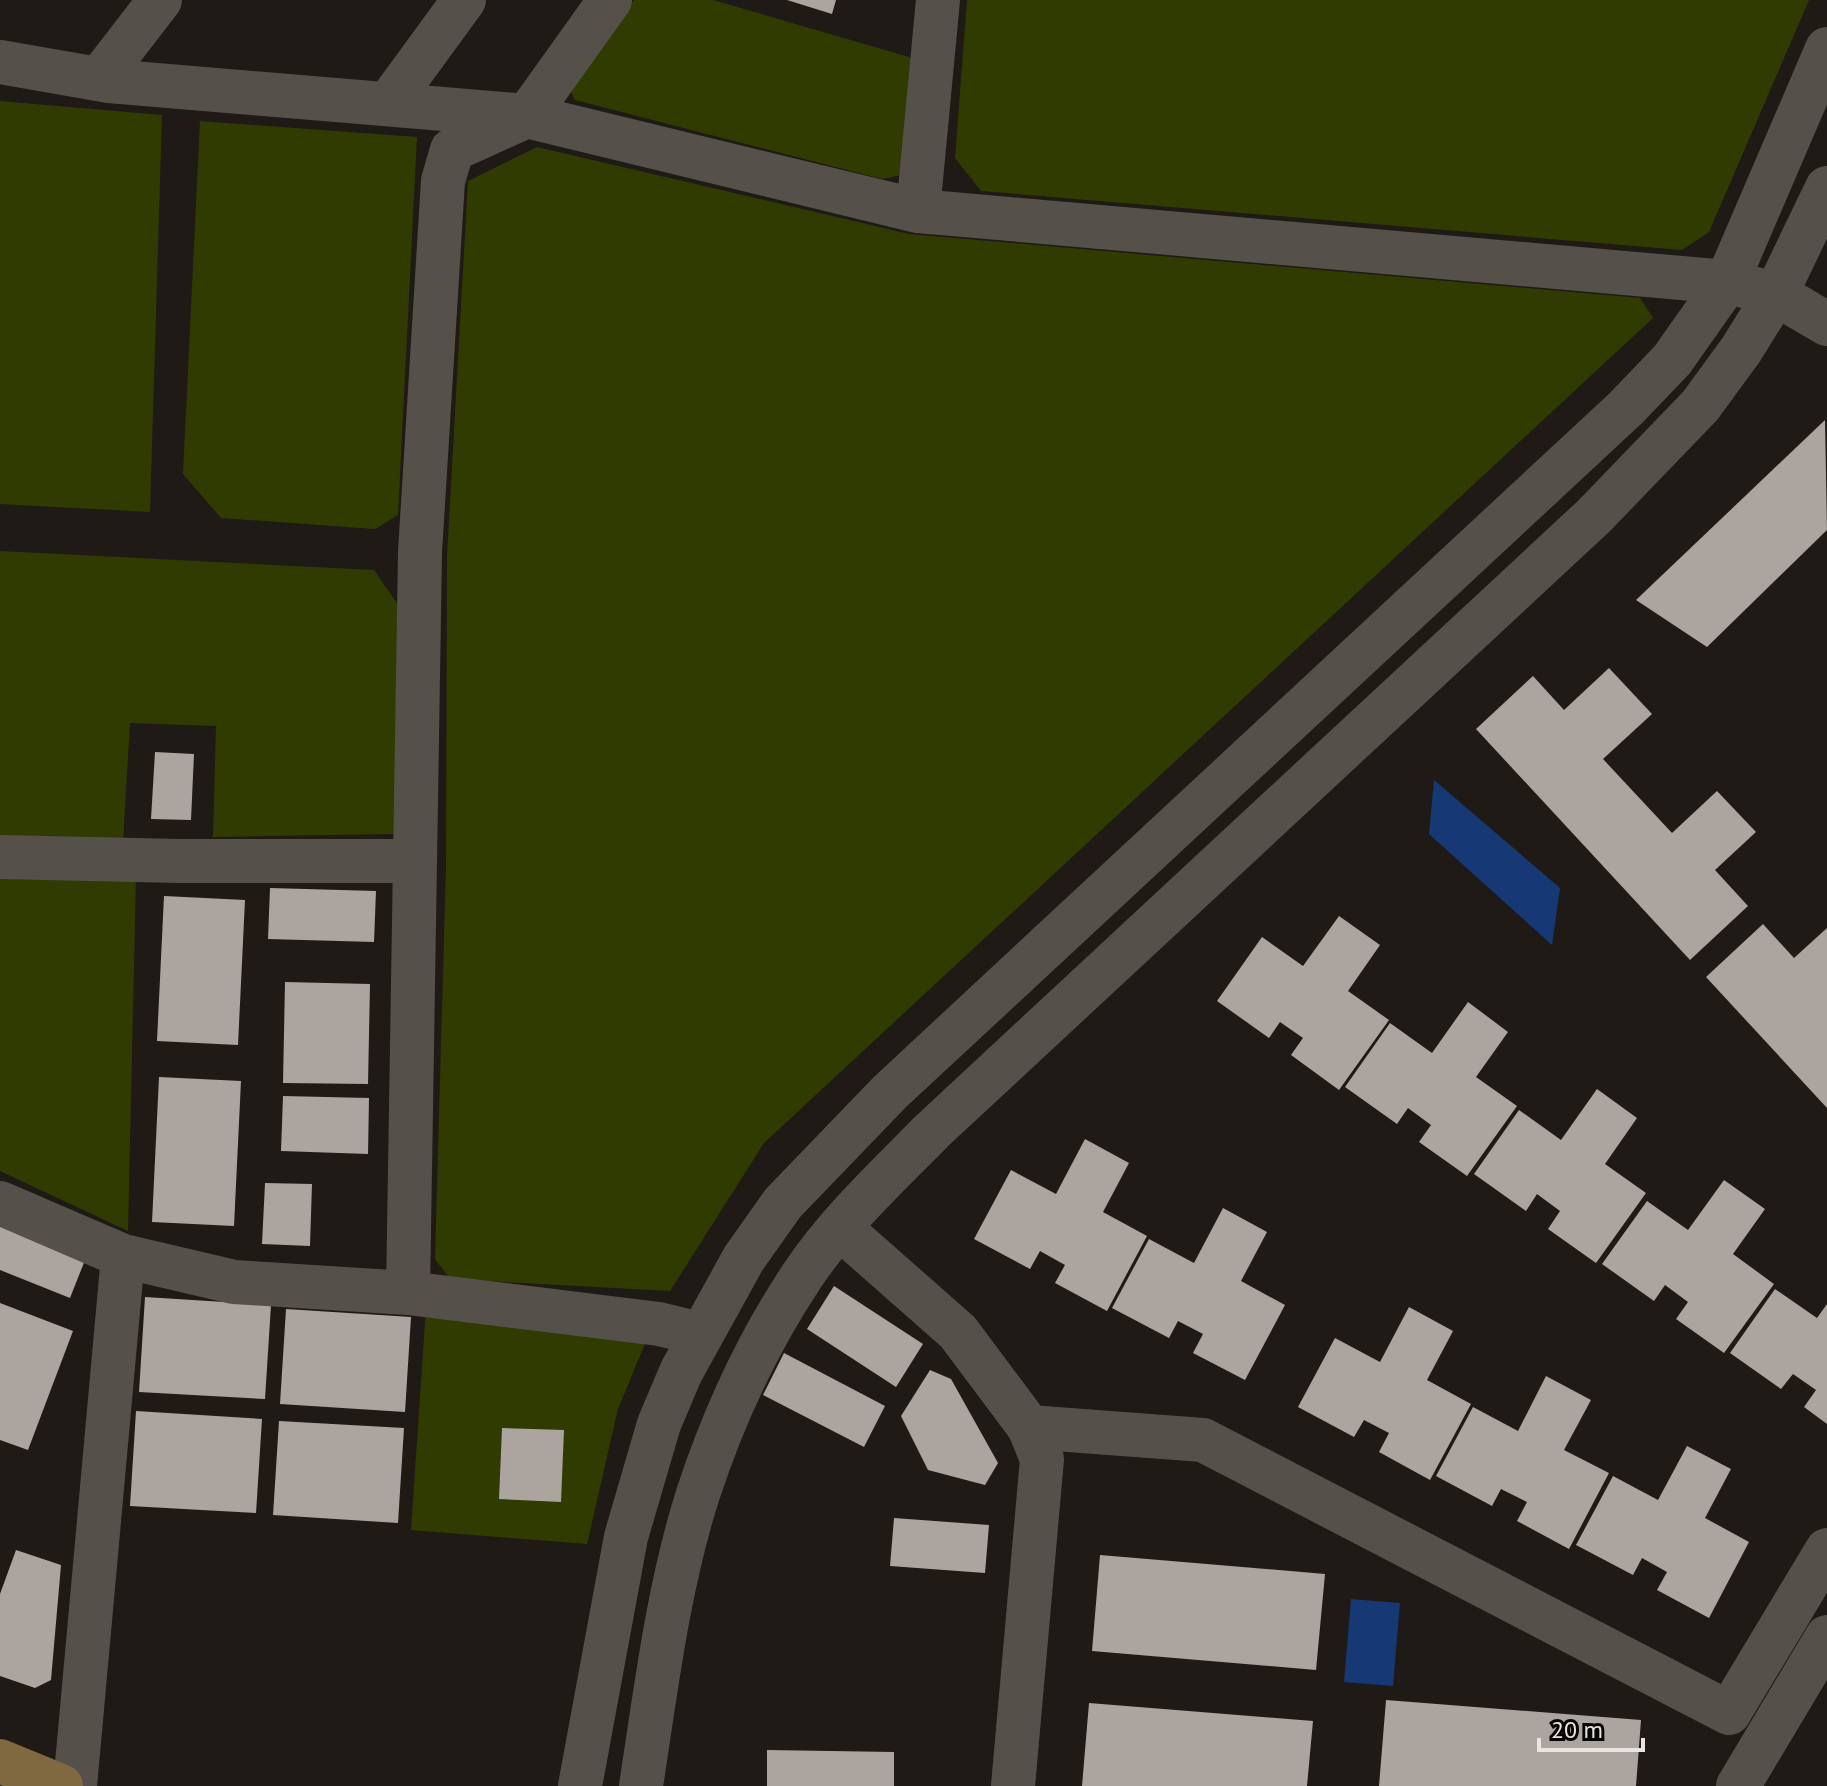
<svg xmlns="http://www.w3.org/2000/svg" width="1827" height="1786" font-family="'PT Sans',sans-serif">
  <style>
    .green { fill: #303b02 }
    .water { fill: #163975 }
    .building { fill: #aca49f }
    .lines { fill: none; stroke-linecap: round; stroke-linejoin: round }
    .minor { stroke: #56504b; stroke-width: 44 }
    .major { stroke: #806941; stroke-width: 44 }
  </style>
  <rect width="100%" height="100%" fill="#201a16"/>
  <path class="green" d="M634,0H713L916,59L906,174L882,179L575,100L569,88Z
    M967,0H1809L1709,232L1682,250L981,191L955,158Z
    M0,101L162,115L150,512L0,504Z
    M200,121L417,137L398,515L375,529L221,518L183,474Z
    M537,147L909,234L1640,298L1653,318L764,1143L670,1291L450,1279L435,1259L446,867L447,556L468,181Z
    M0,551L374,570L399,606L395,834L213,837L216,726L130,723L123,842L0,839Z
    M0,876L136,877L128,1231L0,1171Z
    M426,1308L649,1334L618,1409L587,1544L411,1530Z"/>
  <path class="water" d="M1434,780L1560,888L1552,945L1429,834Z
    M1351,1599L1400,1603L1393,1686L1344,1682Z"/>
  <path class="building" d="M787,0H836L832,14Z
    M1825,420L1827,530L1707,647L1636,600Z
    M1609,668L1652,714L1603,759L1672,833L1717,791L1756,832L1715,870L1748,906L1690,960L1476,729L1533,676L1564,710Z
    M155,752L194,754L191,820L151,819Z
    M270,888L376,891L374,942L268,939Z
    M164,896L245,900L238,1045L157,1041Z
    M1339,916L1380,945L1348,991L1389,1020L1339,1090L1291,1055L1303,1038L1280,1022L1269,1038L1217,1001L1262,937L1303,966Z
    M1763,924L1794,958L1827,928V1108L1706,977Z
    M285,982L370,984L368,1084L283,1083Z
    M1468,1002L1508,1032L1476,1077L1517,1106L1467,1176L1419,1142L1431,1125L1408,1108L1397,1124L1345,1087L1390,1023L1432,1053Z
    M159,1077L241,1081L234,1226L152,1222Z
    M1597,1089L1637,1118L1605,1164L1646,1193L1596,1263L1548,1229L1560,1211L1537,1194L1526,1211L1474,1174L1519,1110L1561,1140Z
    M283,1096L369,1098L368,1154L281,1151Z
    M1085,1139L1129,1163L1103,1212L1147,1236L1107,1311L1055,1283L1065,1265L1040,1251L1030,1269L974,1239L1011,1170L1056,1194Z
    M1724,1180L1765,1209L1733,1254L1774,1284L1724,1353L1676,1319L1688,1302L1665,1285L1654,1301L1602,1264L1647,1201L1688,1230Z
    M265,1183L312,1184L310,1246L262,1244Z
    M1223,1208L1267,1232L1241,1281L1285,1305L1245,1380L1193,1353L1203,1334L1178,1321L1169,1338L1112,1308L1149,1239L1194,1263Z
    M0,1214L89,1250L70,1298L0,1270Z
    M834,1286L923,1344L896,1387L807,1329Z
    M1775,1289L1817,1318L1827,1304V1424L1804,1407L1816,1390L1793,1374L1781,1389L1730,1353Z
    M145,1297L271,1305L265,1399L139,1392Z
    M0,1303L73,1331L28,1450L0,1440Z
    M1409,1307L1453,1331L1427,1380L1471,1404L1430,1480L1379,1452L1389,1433L1364,1420L1354,1437L1298,1407L1335,1338L1380,1362Z
    M286,1309L411,1317L405,1412L280,1404Z
    M784,1353L885,1406L864,1447L763,1395Z
    M930,1370L951,1379L998,1463L985,1485L928,1470L901,1416Z
    M1546,1376L1591,1400L1564,1450L1609,1473L1569,1549L1517,1521L1527,1502L1501,1489L1492,1506L1436,1476L1473,1407L1518,1431Z
    M136,1411L262,1419L256,1513L130,1506Z
    M279,1421L404,1428L398,1523L273,1515Z
    M502,1428L564,1430L561,1502L499,1499Z
    M1687,1446L1731,1469L1705,1518L1749,1542L1709,1618L1657,1590L1667,1572L1642,1558L1633,1575L1576,1545L1613,1476L1658,1500Z
    M894,1518L989,1525L985,1573L890,1566Z
    M16,1550L61,1565L51,1680L35,1688L0,1676V1594Z
    M1100,1555L1325,1574L1316,1670L1092,1651Z
    M1386,1700L1641,1720L1636,1786H1379Z
    M1089,1703L1313,1721L1307,1786H1082Z
    M767,1750L894,1752V1786H767Z"/>
  <g class="lines">
    <path class="minor" d="M0,62L109,81L527,116L918,211L938,0
      M99,79L160,0
      M388,104L464,0
      M918,211L1727,282L1776,294L1827,324
      M0,857L180,861H415
      M0,1203L123,1256L234,1282L408,1293L659,1324L700,1334
      M840,1228L958,1332L1029,1427L1042,1459L1013,1786
      M408,1293L420,552L443,181L452,150L527,116L610,0
      M1029,1427L1203,1440L1729,1713L1827,1550
      M75,1786L123,1256
      M580,1786L626,1537L659,1424L681,1372L744,1258L783,1203L890,1092L1626,408L1672,360L1727,282L1827,49
      M641,1786C656,1689 668,1588 698,1494C723,1418 758,1342 802,1276C838,1222 887,1177 932,1131L1594,516L1700,406L1741,350L1776,294L1827,188
      M1738,1786L1827,1637"/>
    <path class="major" d="M0,1761L61,1786"/>
  </g>
  <path d="M1539 1738v12h104v-12" fill="none" stroke="#e9e5e2" stroke-width="4"/>
  <text x="1551" y="1738" font-size="24" fill="#e9e5e2" stroke="#080605" stroke-width="6" paint-order="stroke">20 m</text>
</svg>
